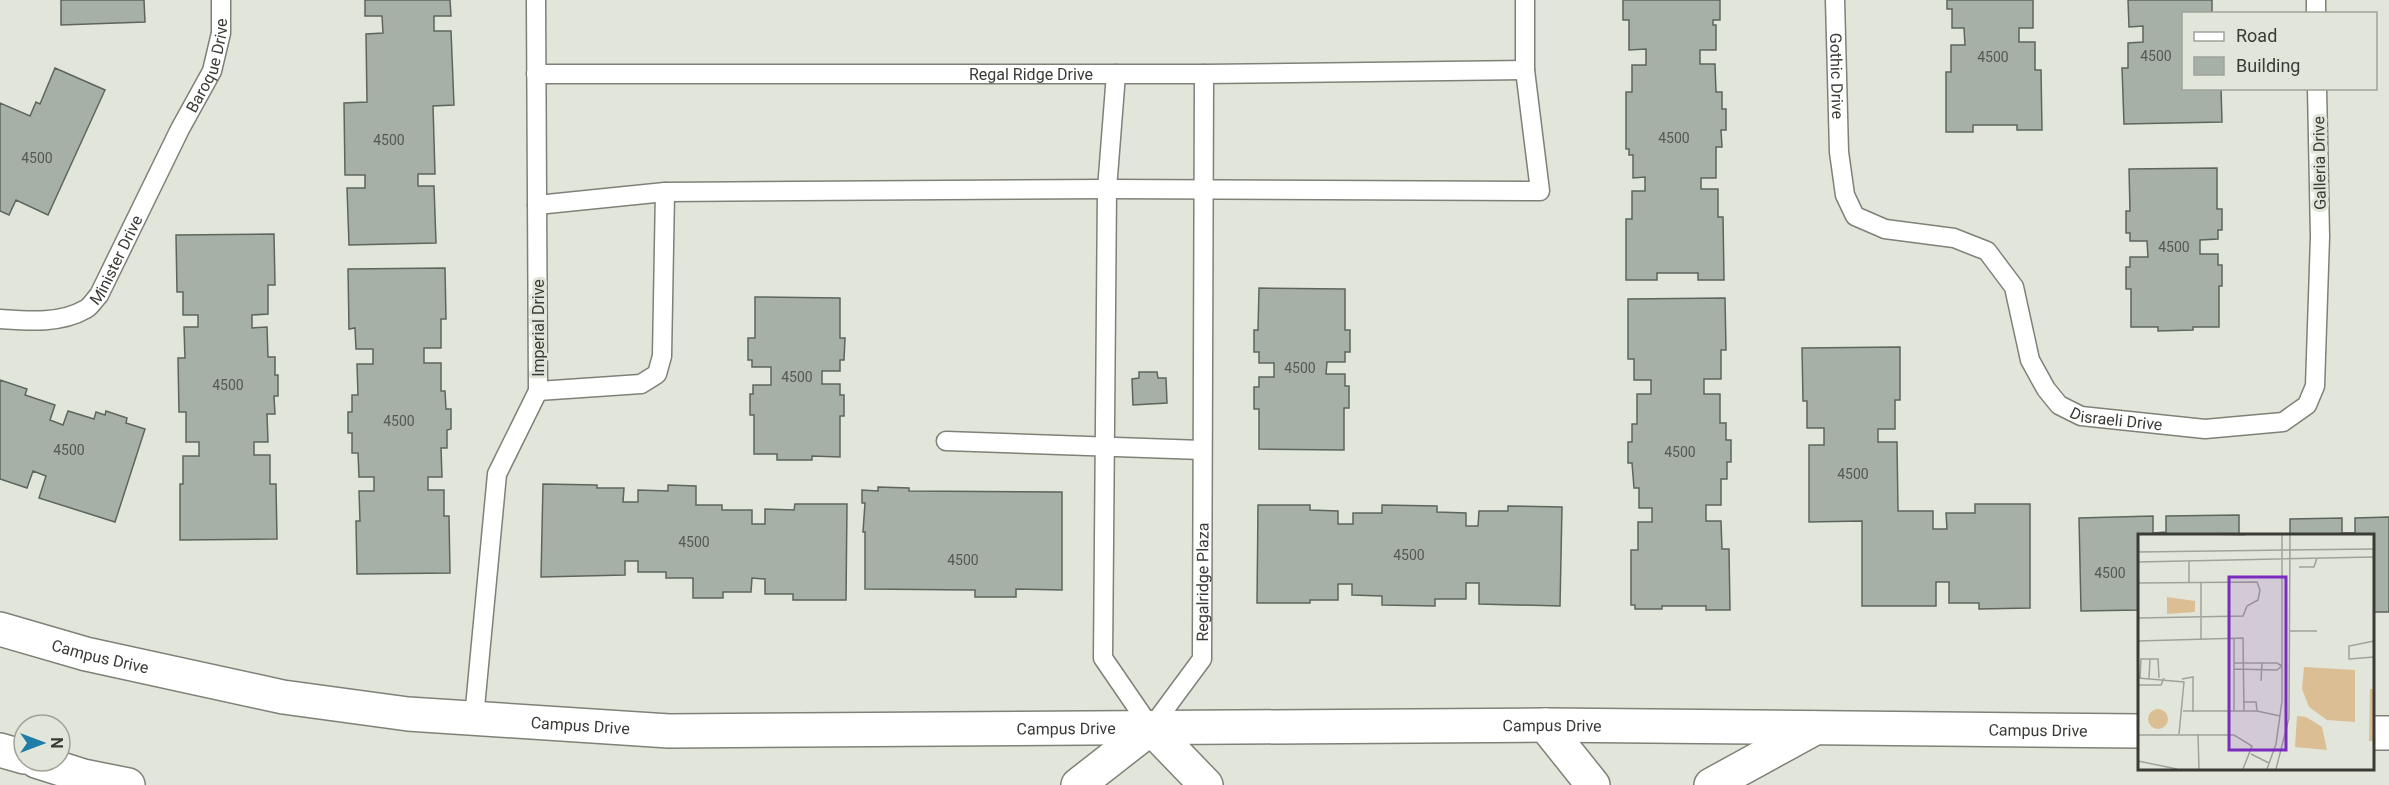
<svg xmlns="http://www.w3.org/2000/svg" width="2389" height="785" font-family="Roboto,sans-serif">
  <style>
    .building { fill: #a7b0a7; stroke: #5d655d; stroke-width: 1.5 }
    .lines { fill: none; stroke-linecap: round; stroke-linejoin: round }
    .service-casing { stroke: #7e8177; stroke-width: 21 }
    .secondary-casing { stroke: #7e8177; stroke-width: 36 }
    .service { stroke: #fff; stroke-width: 18 }
    .secondary { stroke: #fff; stroke-width: 33 }
    .labels { text-anchor: middle; stroke-width: 6; stroke-linejoin: round; paint-order: stroke }
    .number-label { font-size: 14px; fill: #555853 }
    .street-label { font-size: 16px; fill: #3a3b37; stroke: #e2e6da }
    .inset-road { fill: none; stroke: #9fa299; stroke-width: 1.5 }
    .view { fill: #7b2cbf; fill-opacity: 0.15; stroke: #7b2cbf; stroke-width: 3 }
    .inset-edge { fill: none; stroke: #3a3b37; stroke-width: 3 }
  </style>
  <rect width="100%" height="100%" fill="#e2e6da"/>
  <path class="building" d="M61,0H144L145,22L61,25Z
    M365,0H450L451,16H434V31H451L454,105L433,106L435,174H418V186H434L436,243L349,245L347,188H365V175H345L344,103L367,102L366,34L383,33L382,16H365Z
    M1623,0H1720V20H1713V25H1716V50H1700V64H1715L1716,92H1722V109H1726V130H1721L1722,147H1716V178H1701V189H1718V217H1723L1724,280H1698V273H1657V280H1626V219H1632V191H1645V177L1633,178V155H1629V149H1626V92H1632V65H1646V49L1629,50V20H1623Z
    M1947,0H2033V28H2019V42H2035V70H2041L2042,130H2017V125H1973V132H1946V72H1951V45H1965L1964,28H1952V9H1947Z
    M2128,0H2212V14H2184V88H2221L2222,122L2124,124L2122,68H2128V43L2143,42V26L2129,27Z
    M55,68L105,90L48,215L16,200L9,215L0,211V103L30,116L36,102L40,104Z
    M2217,168V209H2222V230H2218V239L2200,240V254H2218V265H2222V286H2219V327H2193V330L2158,331V327H2131V289H2126V267H2130V257H2148L2147,241H2130V233H2126V211H2130L2129,169Z
    M274,234L275,285H268V314L252,315V328L267,327L268,357H275V375H278V396H274L275,414H267L268,442H254V455H270V484H276L277,539L180,540V484H183V456H199V442H186V412H179L178,358H185L184,327H198V315H183V292H177L176,235Z
    M445,268L446,319H441V348H424V363H441V391H445L446,409H451V429L447,430V448H441L442,477H428V490H444V516H449L450,573L357,574L356,521H360L359,491H374V477H359L358,453H352V433H348V412H352V395H358L357,364H373V349H356L355,328L349,329L348,269Z
    M1259,288L1345,289V330H1350V352H1345V362H1327L1326,374H1345V386H1349V408H1344V450L1259,449V409H1254V387H1259V377H1274V363H1259V352H1254V330H1258Z
    M755,297L840,298V338H845L844,360H840V371H822V384H840V395H844V416H840V457L812,456V460H777V454H754V415H750V394H753V385H771V367H752V360H748V338H755Z
    M1725,298L1726,350H1721V379H1704V394H1720V423H1726V440H1731V462H1727V479H1721V505H1706V521H1721L1722,549H1729L1730,610H1706V606H1662V609H1635V605H1631V550H1638V522H1652V508H1639V488H1634L1632,463H1628V442H1632V424H1637V394H1651V380H1634V359H1628V299Z
    M1900,347V400H1895V429H1878V442H1897L1898,511H1933V529H1947L1946,513H1975V504H2030V608L1979,609V603H1949V582H1936V606H1862V521L1809,522V445H1824V428H1807V401H1803L1802,348Z
    M1139,372H1157L1158,378H1166L1167,403L1133,405L1132,379L1139,378Z
    M0,380L27,389L25,395L55,405L50,420L63,425L68,411L94,419L96,412L105,415L106,411L127,418L126,423L145,429L115,522L39,498L46,476L33,471L27,488L0,479Z
    M543,484L597,485V488H624L623,502H638V490L668,491V485L696,486V505H722V510H752V524H765V509L794,510L795,504H847L846,600H793V594H765V579L752,578L751,592H723V598H693V578H666V572H638V561H625V575L541,577Z
    M878,487L909,488V491L1062,492V590L1016,589V597H975V590L865,589V532H863L865,503H862V490L878,491Z
    M1258,505H1310V510L1338,511V524H1353V513H1382V505L1437,506V512L1466,513V526H1478L1479,511H1508V506L1562,507L1560,606L1479,604V583H1466V599H1435V606L1382,605V596L1352,595V584H1338V600H1310V603H1257Z
    M2239,515V536H2140V610L2081,611L2079,518L2153,516V533L2166,532V516Z
    M2389,517V612H2372V536H2290V519L2342,518V533H2355V518Z"/>
  <g class="lines">
    <defs>
      <g id="service">
        <path id="s1" d="M1835,0L1839,152L1845,195L1855,216L1885,229L1954,238L1987,251L2014,287L2030,360L2046,389L2059,405L2081,416L2205,429L2283,422L2307,405L2315,386L2320,237L2317,88"/>
        <path d="M2316,0V14"/>
        <path id="s2" d="M536,74H1204L1525,70"/>
        <path id="s3" d="M1116,74L1107,189L1103,658L1151,728L1202,659L1204,74"/>
        <path d="M537,205L665,192L1107,189L1540,191L1525,70V0"/>
        <path id="s4" d="M0,319C28,321 60,324 86,309C91,306 95,299 99,295L180,129L212,71L221,33V0"/>
        <path d="M538,391L641,384L657,374L662,356L665,192"/>
        <path d="M946,441L1202,450"/>
        <path d="M474,718L497,474L538,391L536,0"/>
      </g>
      <g id="secondary">
        <path id="s5" d="M0,629L86,654L283,697L408,714L669,731L1545,725L2140,731"/>
        <path d="M1545,725L1593,785"/>
        <path d="M2372,733H2389"/>
        <path d="M0,750L24,757"/>
        <path d="M36,761L83,776L128,785"/>
        <path d="M1078,785L1151,728L1206,785"/>
        <path d="M1711,785L1815,728"/>
      </g>
    </defs>
    <use href="#service" class="service-casing"/>
    <use href="#secondary" class="secondary-casing"/>
    <use href="#service" class="service"/>
    <use href="#secondary" class="secondary"/>
  </g>
  <g class="labels">
    <g class="number-label">
      <text x="2156" y="61">4500</text>
      <text x="1993" y="62">4500</text>
      <text x="1674" y="143">4500</text>
      <text x="389" y="145">4500</text>
      <text x="37" y="163">4500</text>
      <text x="2174" y="252">4500</text>
      <text x="1300" y="373">4500</text>
      <text x="797" y="382">4500</text>
      <text x="228" y="390">4500</text>
      <text x="399" y="426">4500</text>
      <text x="69" y="455">4500</text>
      <text x="1680" y="457">4500</text>
      <text x="1853" y="479">4500</text>
      <text x="694" y="547">4500</text>
      <text x="1409" y="560">4500</text>
      <text x="963" y="565">4500</text>
      <text x="2110" y="578">4500</text>
    </g>
    <g class="street-label">
      <text dy="6" stroke="none"><textPath href="#s4" startOffset="362">Baroque Drive</textPath></text>
      <text dy="6" stroke="none"><textPath href="#s2" startOffset="495">Regal Ridge Drive</textPath></text>
      <text dy="6" stroke="none"><textPath href="#s1" startOffset="76">Gothic Drive</textPath></text>
      <text transform="translate(2319 163) rotate(-91)" y="6">Galleria Drive</text>
      <text dy="6" stroke="none"><textPath href="#s4" startOffset="146">Minister Drive</textPath></text>
      <text transform="translate(538 328) rotate(-90)" y="6">Imperial Drive</text>
      <text dy="6" stroke="none"><textPath href="#s1" startOffset="590">Disraeli Drive</textPath></text>
      <text dy="6" stroke="none"><textPath href="#s3" startOffset="832">Regalridge Plaza</textPath></text>
      <text dy="6" stroke="none"><textPath href="#s5" startOffset="104">Campus Drive</textPath></text>
      <text dy="6" stroke="none"><textPath href="#s5" startOffset="590">Campus Drive</textPath></text>
      <text dy="6" stroke="none"><textPath href="#s5" startOffset="1562">Campus Drive</textPath></text>
      <text dy="6" stroke="none"><textPath href="#s5" startOffset="1076">Campus Drive</textPath></text>
      <text dy="6" stroke="none"><textPath href="#s5" startOffset="2048">Campus Drive</textPath></text>
    </g>
  </g>
  <g transform="translate(2138 534)">
    <rect width="236" height="236" fill="#e2e6da"/>
    <path d="M29,63L57,67V78L29,80ZM166,133L217,136V188L189,186L171,173L164,155ZM232,155H235V207H231ZM10 185a10 10 0 1 1 20 0a10 10 0 1 1-20 0ZM159,182L168,183L184,193L189,216L157,213Z" fill="#dbbe94"/>
    <path class="inset-road" d="M71,0L107,1M0,18L236,15M51,27V48M0,28L236,23M161,33H176L179,24M63,48V105M0,49L119,48L122,56L120,66L109,72L105,82L0,84M152,97H179M96,105V177M0,107L105,104L106,177M236,107L211,112V125L236,123M96,129H139L144,132M96,135L139,136L144,132M0,144L46,148L41,200M2,144L3,125H20L21,144M11,144L12,125M44,145L55,143V178M123,147L124,129M0,151H23L26,144M105,168H118L119,177M45,177H119L142,182M60,200L61,235M0,201H96L114,212L105,235M113,220L131,229M0,227L39,235M129,235L138,210L144,167V0M138,235L151,184L152,0"/>
    <path class="view" d="M91,43H148V216H91Z"/>
    <rect width="236" height="236" class="inset-edge"/>
  </g>
  <rect x="2182" y="12" width="195" height="78" fill="#e2e6da" stroke="#9fa299" stroke-width="1.5"/>
  <rect x="2194" y="32" width="30" height="9" fill="#ffffff" stroke="#9fa299" stroke-width="1.5"/>
  <text x="2236" y="42" font-size="18" fill="#3a3b37">Road</text>
  <rect x="2194" y="57" width="30" height="18" fill="#a7b0a7" stroke="#9fa299" stroke-width="1.5"/>
  <text x="2236" y="72" font-size="18" fill="#3a3b37">Building</text>
  <g transform="translate(42 743) rotate(90)"><circle r="28" fill="#e2e6da" stroke="#9fa299" stroke-width="1.5"/>
  <path d="M0-4.5L10 22L0 15L-10 22Z" fill="#1f7daa"/>
  <text y="-9" font-size="16" font-weight="bold" text-anchor="middle" fill="#3a3b37">N</text>
  </g>
</svg>
